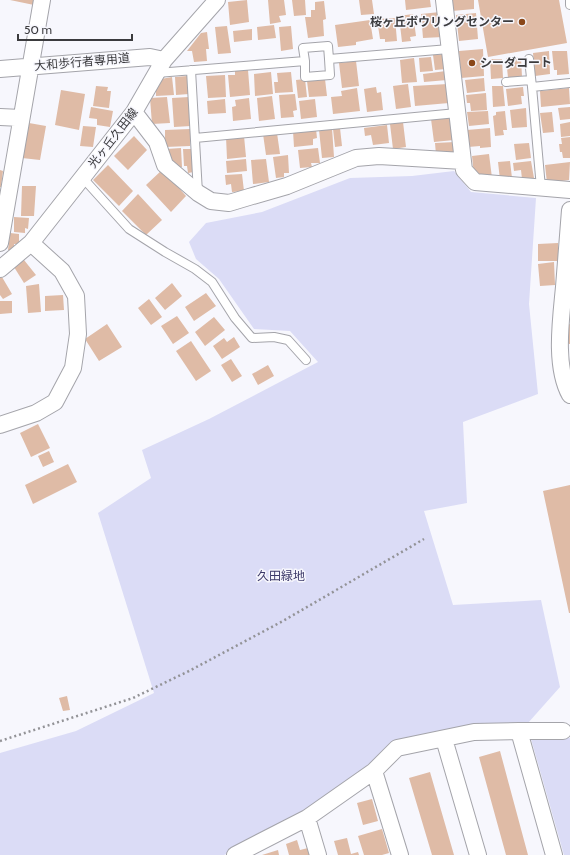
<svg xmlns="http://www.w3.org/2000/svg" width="570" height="855" font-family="Cabin,'Noto Sans JP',sans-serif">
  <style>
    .green { fill: #dbdcf6 }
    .building { fill: #dfbba6 }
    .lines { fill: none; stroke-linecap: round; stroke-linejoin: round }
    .lane-casing { stroke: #a4a4aa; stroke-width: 10 }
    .street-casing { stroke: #a4a4aa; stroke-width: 18 }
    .path { stroke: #939397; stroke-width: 2.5; stroke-dasharray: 2 3; stroke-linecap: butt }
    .lane { stroke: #fff; stroke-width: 8 }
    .street { stroke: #fff; stroke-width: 16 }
    .poi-dot { fill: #8a4719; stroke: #f7f7fd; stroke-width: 1.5 }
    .labels { text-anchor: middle; stroke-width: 3; stroke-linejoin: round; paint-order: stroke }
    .poi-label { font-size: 12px; font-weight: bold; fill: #3b3b3e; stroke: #f7f7fd; text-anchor: end }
    .street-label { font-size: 12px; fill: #3b3b3e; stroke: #f7f7fd }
    .park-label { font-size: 12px; fill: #3b3868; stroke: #f7f7fd }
  </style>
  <rect width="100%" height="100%" fill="#f7f7fd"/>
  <path class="green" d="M454,171L471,192L536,198L529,304L538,394L463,422L467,503L424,511L453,605L541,600L560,687L528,723L411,747L315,811L224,855H0V753L76,731L154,693L98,513L151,478L142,450L209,419L318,362L290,331L254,329L219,279L196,259L189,242L206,223L262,212L350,178L412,176Z
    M570,738V855H564L531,739Z"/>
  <path class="building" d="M10,0H34V5Z
    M247,0L249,22L230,25L228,2Z
    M268,0H284L286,15L279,16L281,22L270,24Z
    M292,0H305L306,15L294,16Z
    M359,0H372L374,14L361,15Z
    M405,0H430L431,7L406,10Z
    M451,0H474V9L452,11Z
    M478,0H559L567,43L488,57Z
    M324,1L326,19L323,20L324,36L308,38L305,17H311V10H315V2Z
    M440,12L443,37L423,38L421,14Z
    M476,13L478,39L459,41L456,15Z
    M413,14L416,36L410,37L411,41L402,42L399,16Z
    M395,18L397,41L385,42V39H380L377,19Z
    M370,20L373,39L356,42V45L338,47L335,25Z
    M274,25L276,38L258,40L257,27Z
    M227,26L231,53L218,54L215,27Z
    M291,26L293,49L281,51L279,27Z
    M252,29V40L234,42L233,31Z
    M207,32L209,49H206L207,61L194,62L192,51H187L201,33Z
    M483,49L484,76L461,78L459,51Z
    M549,51L550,74L535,76L533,53Z
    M552,51H567L569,74L557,75V70H554Z
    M445,54L446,69L435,70L433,55Z
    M431,57L433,71L420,72L419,58Z
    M521,57L522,77L508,78L506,58Z
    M414,58L417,82L402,83L400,60Z
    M490,59H502L503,78L491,79Z
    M356,61L359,86L342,88L339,63Z
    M248,70L250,95L230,97L228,75H235V71Z
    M446,71L447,80L424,82L423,74Z
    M271,72L273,94L255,96L254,74Z
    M291,72L293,92L275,93L274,82H278L277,73Z
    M225,75L226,97L208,98L206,76Z
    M187,76L189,94L176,95L175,77Z
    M172,77L174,95L156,96V88L158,84L161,83V79Z
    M484,78L485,91L467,93L465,80Z
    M305,79L307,97L298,98L296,80Z
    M325,79L327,96L309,97L307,81Z
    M408,84L411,107L396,109L393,86Z
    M448,84L449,103L415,106L413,86Z
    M96,86L108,87L107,91H111L109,108L93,106Z
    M492,86H503L505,106L493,107Z
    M376,87L377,93L381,92L383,110L367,112L364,89Z
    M523,87L524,96H521L522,104L508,106L506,89Z
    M357,88L360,111L333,114L331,97L342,96L341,91Z
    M569,88L570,104L541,107L540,91Z
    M61,90L85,94L79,130L55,125Z
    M486,93L487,110L471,111L470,103H467L466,95Z
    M295,94L297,110L293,111L294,117L281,118L279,95Z
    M272,96L275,119L259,121L257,98Z
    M167,97L170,123L152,124L150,98Z
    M189,97L191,126L174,127L172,98Z
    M249,98L251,119L233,121L232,107L236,106L235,100Z
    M225,99L226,113L208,114L207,101Z
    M315,99L317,117L301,119L299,101Z
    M91,107L113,111L110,127L97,125V119L89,118Z
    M570,107V119L560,120L558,108Z
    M526,108L527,127L512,128L510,110Z
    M488,111L489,124L469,126L467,112Z
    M505,111L507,130H503L504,135L495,136L493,116L496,115V112Z
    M552,112L554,132L543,133L540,113Z
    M451,117L454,140L434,142L431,119Z
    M403,122L406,147L393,149L390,124Z
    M570,122V136L561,137L560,124Z
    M29,123L46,126L40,160L22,158Z
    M387,125L389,143L373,145L371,135L365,136L364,128Z
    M83,126L96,127L93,147L80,146Z
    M332,128L334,157L322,158L319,130Z
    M340,128L342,146L335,147L333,129Z
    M490,128L491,147L480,148V146L468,147L467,130Z
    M190,129V146L165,147V130Z
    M316,129L317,138L313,139V145L294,147L293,131Z
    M277,133L280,154L266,155L263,134Z
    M134,136L147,150L128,170L114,156Z
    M244,136L246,157L227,159L226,137Z
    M570,137V158H563L562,152H560L559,144H562L561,138Z
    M455,142L456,156L436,155L435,143Z
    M529,143L531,158L516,160L514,144Z
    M181,148L182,167H178L177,165H173L167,162L166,149Z
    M318,148L320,163H311L312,167L300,168L298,150Z
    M183,149H193L194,172L188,173L187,166H184Z
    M489,154L492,178L483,180L482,174L474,175L472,156Z
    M288,155L289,173H284V177L276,178L273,157Z
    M246,159L247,171L227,173L226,161Z
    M266,159L269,182L253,184L251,160Z
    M510,161L512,178L500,180L498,162Z
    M531,161L534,178L522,179L521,170L514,171L513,163Z
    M570,162L569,180L547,183L545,165Z
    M108,165L133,191L119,206L93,180Z
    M0,170L3,171L1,187H0Z
    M162,170L180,185L178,187L186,196L171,212L146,185Z
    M242,174L244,191L232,192L231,184L226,185L225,175Z
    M22,186H36L34,216H21Z
    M138,194L162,220L146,235L122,211Z
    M14,217L29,218L28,229L25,228V233L14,232Z
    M10,233L19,234V244H14V250H8Z
    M558,243V261H538V244Z
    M24,260L36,275L24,283L14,267Z
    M554,262L555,285L540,286L538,264Z
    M2,277L12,294L3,299L0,295V278Z
    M172,283L182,296L165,310L155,298Z
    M39,284L41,312L28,313L26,286Z
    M206,293L216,306L194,321L185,307Z
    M63,295L64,310L45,311V296Z
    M149,299L162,317L151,325L138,308Z
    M0,301H12V313L0,314Z
    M177,316L189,333L173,344L161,326Z
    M214,317L225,330L205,346L195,332Z
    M107,324L122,347L99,361L85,339Z
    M570,324V344H569L564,336L565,326Z
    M234,337L240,347L222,359L213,346L224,338L227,342Z
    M191,341L211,371L196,381L176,351Z
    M231,359L242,376L232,382L221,365Z
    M268,365L274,376L258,385L252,374Z
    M38,424L50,448L31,457L20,433Z
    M49,451L54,462L43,467L38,456Z
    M68,464L77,482L33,504L25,485Z
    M570,485V613H569L543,491Z
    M67,696L70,710L63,711L59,698Z
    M500,751L528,855H506L479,757Z
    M430,772L454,855H432L409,778Z
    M372,799L378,821L363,825L357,803Z
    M382,829L389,853L382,855H364L358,836Z
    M347,838L351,854L358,852L359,855H338L334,841Z
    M297,840L300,850L308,848L310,855H289L286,844Z
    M278,850L279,855H262Z"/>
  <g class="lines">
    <defs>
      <path id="lane" d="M570,0V5
        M529,59L532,87
        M305,61L303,48L328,46L329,59
        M191,70L198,193
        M157,73L305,61V77L330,75L329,59L449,49
        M506,82L531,80
        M195,138L457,113
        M82,177L129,229L165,252L195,269L212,282L235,318L252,338L274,337L288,340L306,360
        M541,188L532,87L570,83"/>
      <path id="street" d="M444,0L464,170L475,182L570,190
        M0,69L150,57L164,60
        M134,112L157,142L165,165L198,193L211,201L229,203L249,197L287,186L356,158L379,156L463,161
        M0,117L21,118
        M570,210C568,236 566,261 564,287C561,319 554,366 570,395
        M0,243L42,0
        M0,269L31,243L134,112L164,60L217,0
        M0,425L36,413L55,402L73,368L78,334L76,296L62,271L31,243
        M519,731L554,855
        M444,739L478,855
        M374,771L400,855
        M307,818L318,855
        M235,855L307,818L374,771L397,748L474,732L519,731H563"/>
    </defs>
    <use href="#lane" class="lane-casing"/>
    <use href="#street" class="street-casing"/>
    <path class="path" d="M0,741L133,698L189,671L283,621L424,539"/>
    <use href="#lane" class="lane"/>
    <use href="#street" class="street"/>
  </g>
  <g class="poi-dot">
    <circle cx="522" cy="22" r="4"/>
    <circle cx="472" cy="63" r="4"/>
  </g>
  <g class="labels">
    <g class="poi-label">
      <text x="514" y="26">桜ヶ丘ボウリングセンター</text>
      <text x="480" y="67" text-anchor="start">シーダコート</text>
    </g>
    <g class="street-label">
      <text transform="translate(82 62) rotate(-5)" y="4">大和歩行者専用道</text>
      <text transform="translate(113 138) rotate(-52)" y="4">光ヶ丘久田線</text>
    </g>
    <g class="park-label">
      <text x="281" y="580">久田緑地</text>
    </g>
  </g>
  <path d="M18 34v6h114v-6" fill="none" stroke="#3b3b3e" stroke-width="2"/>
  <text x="24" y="34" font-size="12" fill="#3b3b3e" stroke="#f7f7fd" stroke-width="3" paint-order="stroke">50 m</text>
</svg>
